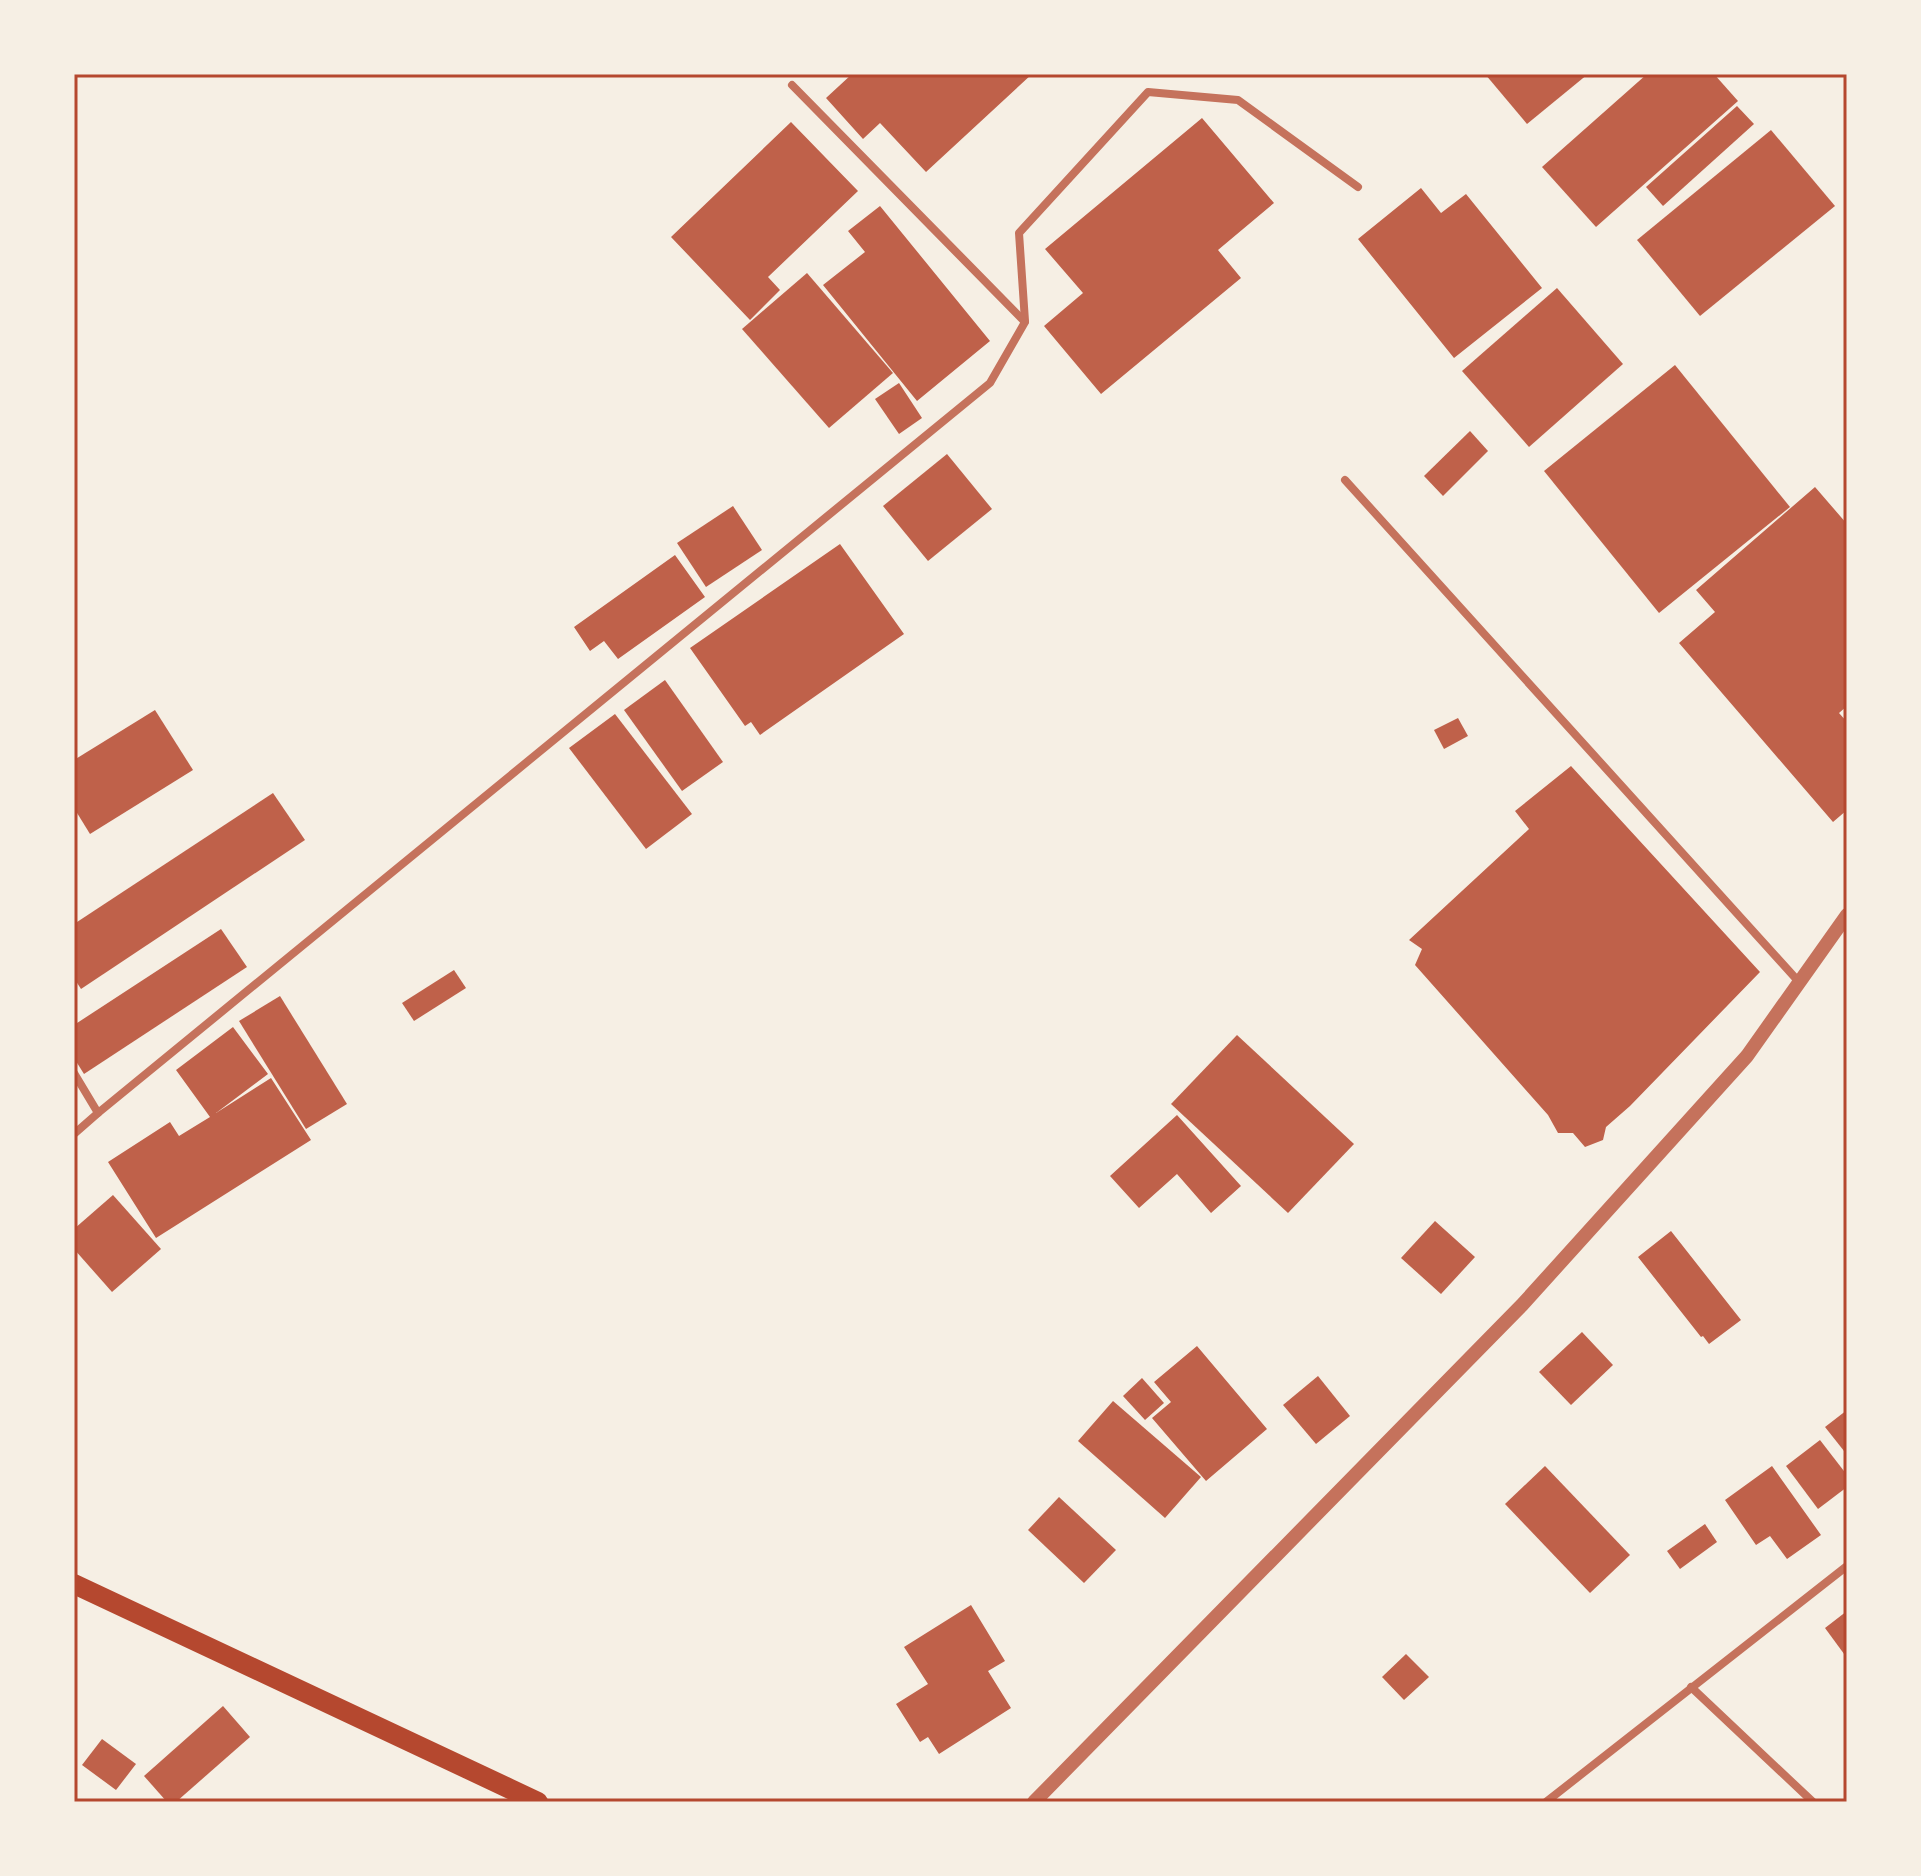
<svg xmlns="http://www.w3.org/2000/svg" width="1921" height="1876" viewBox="0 0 1921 1876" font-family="Montserrat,sans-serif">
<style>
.building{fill:#bf614a}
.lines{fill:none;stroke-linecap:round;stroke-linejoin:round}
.minor{stroke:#c5725c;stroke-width:8}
.tertiary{stroke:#c5725c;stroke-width:14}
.primary{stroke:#b5482f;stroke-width:20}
.neatline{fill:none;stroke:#b5482f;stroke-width:3}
</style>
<rect width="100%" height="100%" fill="#f6efe4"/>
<g class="building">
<polygon points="852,74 1032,74 926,172 880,123 863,139 826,98"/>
<polygon points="1485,74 1588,74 1527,124"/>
<polygon points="1647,74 1714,74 1738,101 1596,227 1542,167"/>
<polygon points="1737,106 1754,124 1663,206 1646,187"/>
<polygon points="1202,118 1274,203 1218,250 1241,278 1101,394 1044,326 1083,293 1045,249"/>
<polygon points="791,122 858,191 768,277 780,290 750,320 671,237"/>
<polygon points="1771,130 1835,206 1700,316 1637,240"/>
<polygon points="1421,188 1441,213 1466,194 1542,288 1454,358 1358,239"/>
<polygon points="880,206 990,341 917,401 823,285 865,252 848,231"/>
<polygon points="807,273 893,373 829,428 742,329"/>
<polygon points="1557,288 1623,364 1529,447 1462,371"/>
<polygon points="1675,365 1790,507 1659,613 1544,471"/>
<polygon points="899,383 922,418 899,434 875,399"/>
<polygon points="1470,431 1488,451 1443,496 1424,476"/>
<polygon points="947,454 992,509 928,561 883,506"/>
<polygon points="1815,487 1847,524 1847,706 1839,713 1847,722 1847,810 1833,822 1679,643 1715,612 1696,590"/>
<polygon points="733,506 762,550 706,587 677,543"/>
<polygon points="840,544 904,634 760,735 751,722 745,726 690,648"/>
<polygon points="675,555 705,597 618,659 604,641 590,651 574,627"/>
<polygon points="665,680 723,762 682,791 624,710"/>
<polygon points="155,710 193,770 90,834 74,808 74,760"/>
<polygon points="615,714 692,814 646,849 569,748"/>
<polygon points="1458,718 1468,736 1444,749 1434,730"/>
<polygon points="1571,766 1760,972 1630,1106 1606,1127 1603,1140 1585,1147 1573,1133 1558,1133 1548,1115 1415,965 1422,949 1409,940 1529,829 1515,811"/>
<polygon points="273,793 305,840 81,989 74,978 74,924"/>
<polygon points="221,929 247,967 84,1074 74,1058 74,1025"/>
<polygon points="454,970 466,988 414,1021 402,1003"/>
<polygon points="280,996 347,1104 306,1129 239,1021"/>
<polygon points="233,1027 268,1074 216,1113 271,1078 311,1140 156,1238 108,1162 170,1122 179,1136 210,1117 176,1070"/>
<polygon points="1237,1035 1354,1144 1288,1213 1171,1104"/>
<polygon points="1177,1115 1241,1186 1211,1213 1177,1174 1139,1208 1110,1176"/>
<polygon points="113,1195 161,1249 112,1292 74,1249 74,1229"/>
<polygon points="1435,1221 1475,1257 1441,1294 1401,1258"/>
<polygon points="1671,1231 1741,1320 1709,1344 1703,1336 1701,1337 1638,1257"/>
<polygon points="1582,1332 1613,1365 1571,1405 1539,1372"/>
<polygon points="1197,1346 1267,1429 1206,1481 1152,1418 1171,1402 1154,1382"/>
<polygon points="1318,1376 1350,1416 1316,1444 1283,1405"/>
<polygon points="1142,1378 1164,1403 1145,1420 1123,1396"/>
<polygon points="1113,1401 1201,1477 1165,1518 1078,1441"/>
<polygon points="1847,1410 1847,1448 1844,1451 1825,1427"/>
<polygon points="1820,1440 1847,1475 1847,1487 1818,1509 1786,1466"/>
<polygon points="1545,1466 1630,1555 1590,1593 1505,1504"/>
<polygon points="1772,1466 1821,1535 1787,1559 1770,1536 1756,1545 1725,1500"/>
<polygon points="1059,1497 1116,1550 1084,1583 1028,1530"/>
<polygon points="1705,1524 1717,1542 1680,1569 1667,1551"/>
<polygon points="971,1605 1005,1661 988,1671 1011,1708 939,1754 928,1737 920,1742 896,1704 928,1684 904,1647"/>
<polygon points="1847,1611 1847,1658 1825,1628"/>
<polygon points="1406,1654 1429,1677 1404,1700 1382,1677"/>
<polygon points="223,1706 250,1737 176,1802 167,1802 144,1776"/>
<polygon points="102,1739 136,1764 116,1790 82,1765"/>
</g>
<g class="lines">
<g class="minor">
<polyline points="1025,321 1019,233 1148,92 1238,100 1358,187"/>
<polyline points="1345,480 1799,982"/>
<polyline points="74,1073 98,1113 74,1134"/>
<polyline points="98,1113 990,383 1025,322 792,85"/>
<polyline points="1691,1687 1813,1802"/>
<polyline points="1546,1802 1847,1566"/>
</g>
<polyline class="tertiary" points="1034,1802 1522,1305 1747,1056 1847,915"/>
<polyline class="primary" points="74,1584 538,1802"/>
</g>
<rect width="1921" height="1876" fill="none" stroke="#f6efe4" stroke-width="152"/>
<rect x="76" y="76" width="1769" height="1724" class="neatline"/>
</svg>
